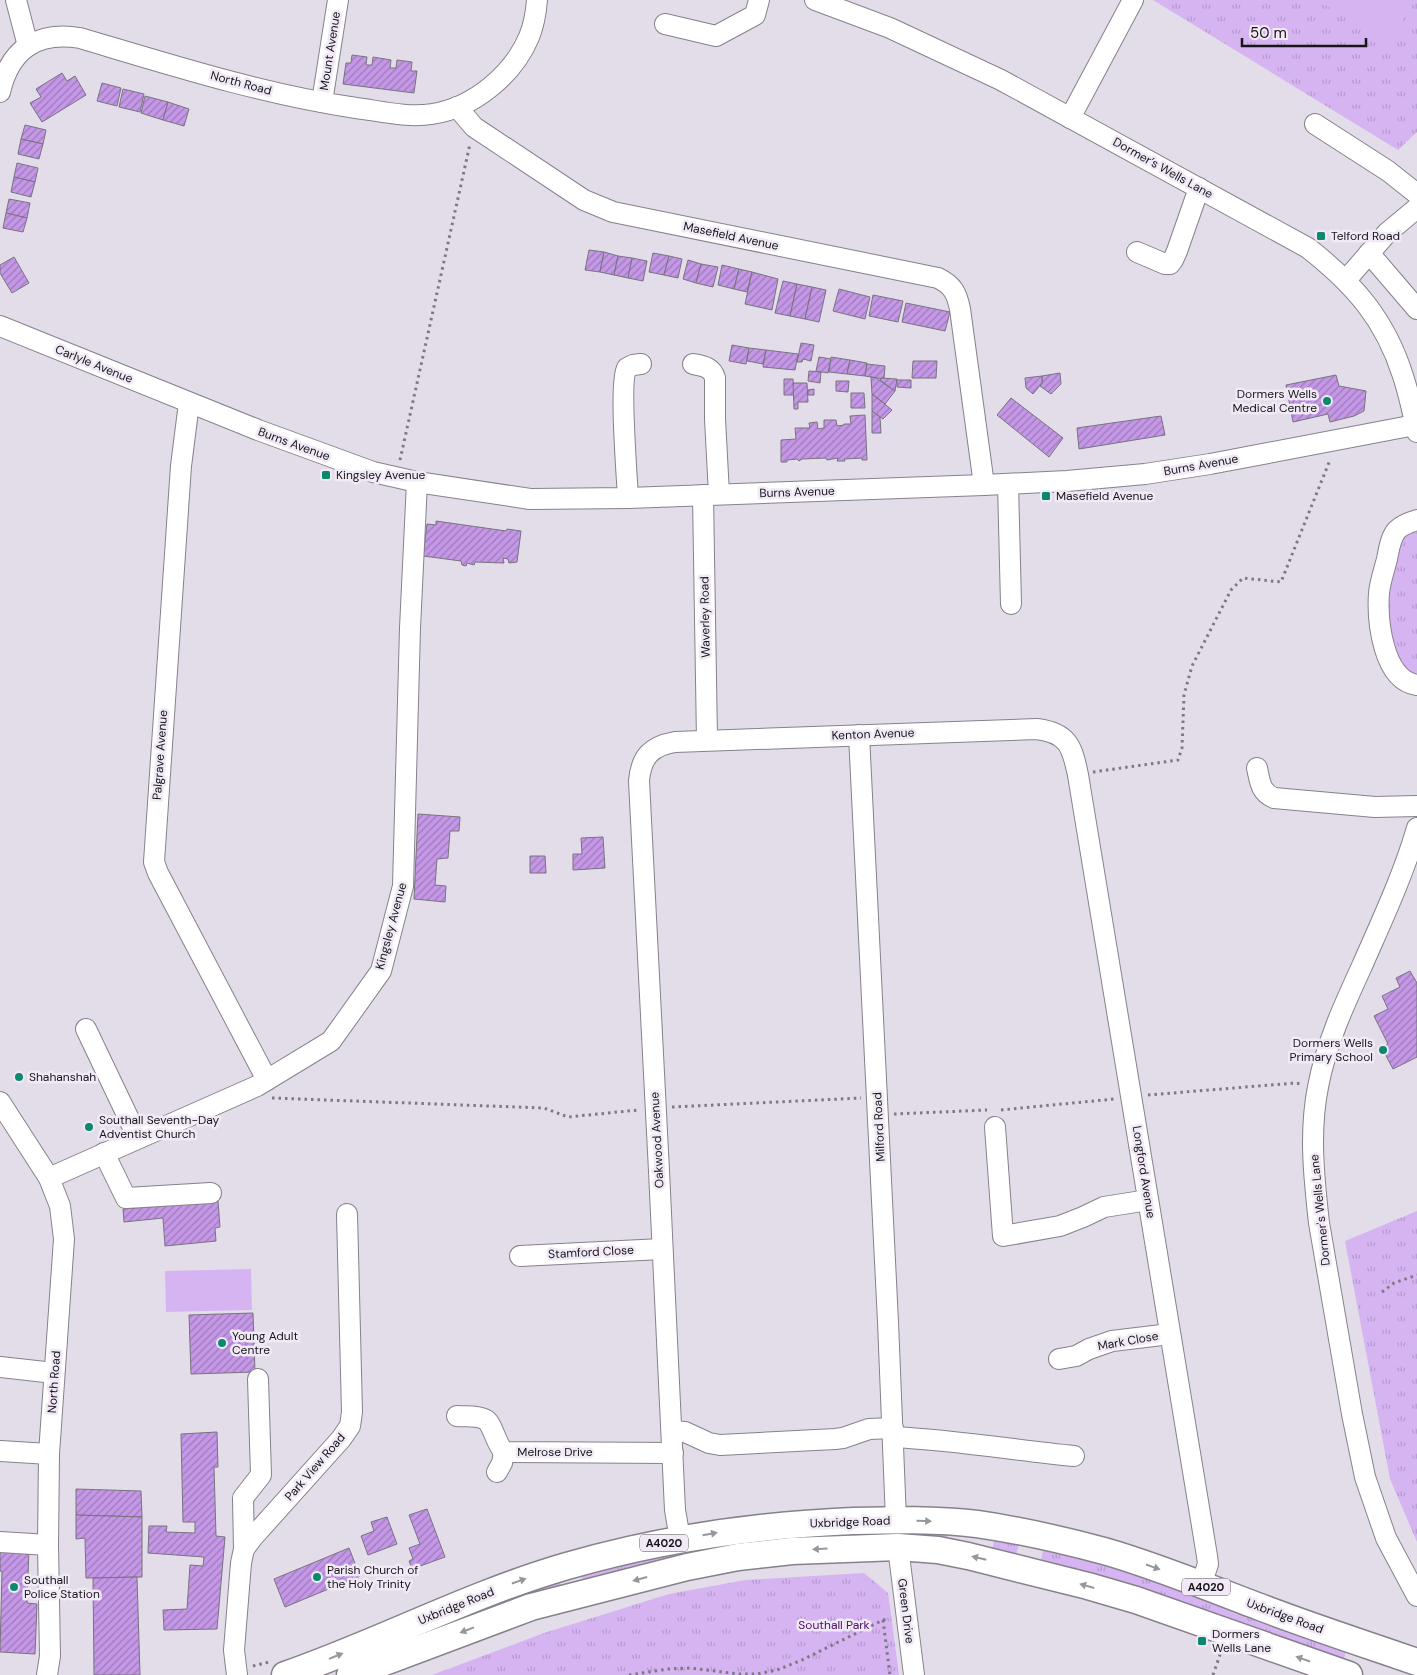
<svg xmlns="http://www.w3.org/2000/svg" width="1417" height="1675" viewBox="0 0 1417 1675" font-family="'DM Sans',sans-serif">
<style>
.grass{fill:url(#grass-tufts)}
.garden{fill:#d6b4f2}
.building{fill:url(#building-hatch);stroke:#78737d}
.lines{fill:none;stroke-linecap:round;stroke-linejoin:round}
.minor-casing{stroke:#87818c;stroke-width:22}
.major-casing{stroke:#87818c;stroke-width:29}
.path{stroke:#7d7981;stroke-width:3;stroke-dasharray:2.5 4;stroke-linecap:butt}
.minor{stroke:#fff;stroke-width:20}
.major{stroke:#fff;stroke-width:26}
.oneway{fill:#979698}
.poi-dot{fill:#0a896c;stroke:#f1eaf6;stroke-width:2}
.labels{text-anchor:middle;stroke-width:5;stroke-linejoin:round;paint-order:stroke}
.shield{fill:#f1eaf6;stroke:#58555b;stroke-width:1}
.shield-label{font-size:11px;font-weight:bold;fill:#171519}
.street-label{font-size:12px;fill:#171519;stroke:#f1eaf6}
.poi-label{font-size:12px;fill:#171519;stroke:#f1eaf6;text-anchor:start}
.park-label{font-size:12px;fill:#480769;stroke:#f1eaf6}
</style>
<defs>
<pattern id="grass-tufts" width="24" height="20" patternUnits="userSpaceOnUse" patternTransform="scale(1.25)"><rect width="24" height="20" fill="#d6b4f2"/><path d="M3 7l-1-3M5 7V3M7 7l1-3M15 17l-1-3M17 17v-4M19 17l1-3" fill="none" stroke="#b79acf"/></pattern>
<pattern id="building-hatch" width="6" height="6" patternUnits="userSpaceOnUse" patternTransform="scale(1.25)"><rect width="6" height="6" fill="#c497e7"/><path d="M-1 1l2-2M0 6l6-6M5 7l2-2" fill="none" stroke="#9e7aba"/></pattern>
</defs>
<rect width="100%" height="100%" fill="#e3dde9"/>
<g class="grass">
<polygon points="1153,0 1417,0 1417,132 1398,150"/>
<polygon points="1417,532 1417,673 1410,674 1401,667 1387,617 1386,603 1397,542 1408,534"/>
<polygon points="1417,1211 1417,1542 1390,1479 1345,1241"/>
<polygon points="891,1532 948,1534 947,1544 584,1584 581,1574 682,1552 759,1539"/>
<polygon points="995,1538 1019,1544 1015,1559 991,1553"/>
<polygon points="1050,1549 1142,1575 1236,1614 1346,1652 1342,1665 1046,1566 1041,1560 1043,1551"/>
<polygon points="864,1573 888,1593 899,1675 432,1675 544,1633 669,1594 745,1580"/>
<polygon points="559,1580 562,1591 386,1650 459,1616"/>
</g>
<g class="garden">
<polygon points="1315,0 1413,0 1393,39"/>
<polygon points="251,1269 252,1310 166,1312 165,1271"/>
</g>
<g class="building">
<polygon points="352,55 367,57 366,65 372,65 373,57 391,60 390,68 396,68 397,60 412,62 411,71 417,71 414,93 343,84 346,63 351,63"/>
<polygon points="62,73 67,81 75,76 86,95 42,122 30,103 41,97 36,89"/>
<polygon points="102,83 121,88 117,106 97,101"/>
<polygon points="123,89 144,94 140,112 119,107"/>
<polygon points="145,96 168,102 163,120 141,113"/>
<polygon points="168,102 189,109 184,126 163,120"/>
<polygon points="25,125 46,130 43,144 21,139"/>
<polygon points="21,139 43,144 39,159 18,154"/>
<polygon points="17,163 38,168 35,182 14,177"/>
<polygon points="14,177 35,182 31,197 11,192"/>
<polygon points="9,199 30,203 27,218 6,213"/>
<polygon points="6,213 27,218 23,232 3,228"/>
<polygon points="589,250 604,252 600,272 585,270"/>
<polygon points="604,252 618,256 614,275 600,272"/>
<polygon points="653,253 669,256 664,275 649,272"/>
<polygon points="618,256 632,258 628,278 614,275"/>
<polygon points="669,256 682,259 678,278 664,275"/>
<polygon points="14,257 29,283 12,293 0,273 0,265"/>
<polygon points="632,258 647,261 643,281 628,278"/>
<polygon points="688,260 701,264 696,283 683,279"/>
<polygon points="701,264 718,267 713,287 696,283"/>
<polygon points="722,265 739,269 734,289 718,285"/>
<polygon points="739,269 752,272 747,292 734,289"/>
<polygon points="752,272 778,279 772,310 745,304"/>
<polygon points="783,281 797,284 790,316 775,313"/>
<polygon points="797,284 812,287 805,319 790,316"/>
<polygon points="812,287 826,290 819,322 805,319"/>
<polygon points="839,289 870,297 865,319 833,311"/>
<polygon points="873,295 903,301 898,322 869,316"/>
<polygon points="906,303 950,312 945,331 902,322"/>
<polygon points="801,343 814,345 811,361 803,359 802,362 797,362"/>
<polygon points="732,345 749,348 746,364 729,361"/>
<polygon points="749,348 766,350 763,364 747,361"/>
<polygon points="766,350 798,354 795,370 763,367"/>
<polygon points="819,357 831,359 828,373 816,371"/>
<polygon points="831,357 850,360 847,374 829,372"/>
<polygon points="850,360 867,363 865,376 847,374"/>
<polygon points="913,361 937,361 936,378 912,378"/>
<polygon points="867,364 885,366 884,379 865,376"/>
<polygon points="809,371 821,372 820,383 808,381"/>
<polygon points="1060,373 1061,384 1051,394 1040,386 1042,383 1042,376"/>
<polygon points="1336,375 1339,386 1366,391 1364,411 1354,416 1330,422 1328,414 1293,422 1286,385"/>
<polygon points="1042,376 1042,383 1033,394 1026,388 1025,378"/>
<polygon points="871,377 876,378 895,391 885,404 872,394"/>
<polygon points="881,378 897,379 895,391 880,380"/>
<polygon points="784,379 793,379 794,395 784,395"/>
<polygon points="897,380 911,380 911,388 897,387"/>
<polygon points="836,381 849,381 848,392 836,391"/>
<polygon points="793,383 807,383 808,402 798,402 798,409 794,409"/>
<polygon points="814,389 814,395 808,395 808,390"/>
<polygon points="851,393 864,393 865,408 851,408"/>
<polygon points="872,394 892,410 883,419 872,411"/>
<polygon points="1011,398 1063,438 1049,457 997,415"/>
<polygon points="872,411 880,417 881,433 872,433"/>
<polygon points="865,415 867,460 862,460 862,458 844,459 845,461 837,461 838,458 827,460 826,458 802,459 799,461 797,459 787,460 787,462 781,462 781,440 796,439 795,428 810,428 809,423 817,422 818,429 824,428 824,420 836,420 837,426 844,425 844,424 851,424 850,416"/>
<polygon points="1161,416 1165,435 1079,449 1077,428"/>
<polygon points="436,521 506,531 507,529 521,531 517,562 509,563 508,559 503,558 504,563 475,562 474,565 467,563 466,566 462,565 461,561 423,556 427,524 436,525"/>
<polygon points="418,814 460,817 459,831 450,831 448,858 437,859 435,885 446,886 445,902 414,899"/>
<polygon points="603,837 605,868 573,870 573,854 582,854 581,838"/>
<polygon points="530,856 545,856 546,873 530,873"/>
<polygon points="1410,971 1417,983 1417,1057 1393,1069 1382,1048 1388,1044 1374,1016 1388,1009 1382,996 1400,987 1396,978"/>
<polygon points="218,1201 220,1227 215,1228 216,1241 165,1246 163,1218 124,1222 123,1209"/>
<polygon points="253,1313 255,1372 191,1374 189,1315"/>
<polygon points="217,1432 218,1467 214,1467 216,1536 225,1537 217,1629 164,1630 163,1610 187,1609 190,1565 203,1566 204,1557 148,1553 149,1526 167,1526 166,1532 195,1533 195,1522 183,1522 181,1434"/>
<polygon points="76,1489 141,1491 142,1517 76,1515"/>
<polygon points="427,1509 445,1557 412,1569 409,1561 413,1559 409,1548 420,1544 409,1515"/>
<polygon points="76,1515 142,1517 142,1577 86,1578 85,1538 76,1539"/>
<polygon points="387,1517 397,1544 368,1555 361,1536 374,1531 371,1522"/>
<polygon points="0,1548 29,1549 27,1603 37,1604 35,1654 0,1652 2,1571 0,1571"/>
<polygon points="349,1548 360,1576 285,1607 274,1579"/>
<polygon points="137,1577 140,1675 94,1675 93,1578"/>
</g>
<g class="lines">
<defs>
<g id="minor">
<polyline points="16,0 28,46"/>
<path d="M 815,0 L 890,28 L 1001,80 L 1308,248 C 1354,284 1385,319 1403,376 C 1409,394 1413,413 1417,432"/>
<polyline points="665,24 716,36 755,15 759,0"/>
<path d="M 0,92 C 10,49 37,31 80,38 C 171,65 262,94 356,108 C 380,111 407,118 432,114 C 473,108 513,75 529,37 C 534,25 536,13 537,0"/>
<polyline points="322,102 338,0"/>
<path d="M 457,107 L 474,127 L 584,200 L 613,212 L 938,278 C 953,285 957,294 960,309 L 984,485"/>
<polyline points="1070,118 1133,0"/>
<polyline points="1315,124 1388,171 1417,194"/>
<polyline points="1137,252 1165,264 1170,264 1173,260 1177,251 1199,188"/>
<polyline points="1369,253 1417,309"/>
<polyline points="1346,280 1387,233 1417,208"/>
<polyline points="0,326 258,430 373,472 417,482 530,499 628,498 984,485 1067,481 1145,474 1210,464 1415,425"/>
<path d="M 693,364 C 703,366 712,367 715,378 L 715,419 L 719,494"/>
<polyline points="189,403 181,466 154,862 158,873 267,1080"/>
<polyline points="1008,484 1011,604"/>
<polyline points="703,495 707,740"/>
<path d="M 628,498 C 627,477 619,380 627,368 L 633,365 L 641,364"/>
<path d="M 1417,520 C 1410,522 1402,525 1397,530 C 1390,538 1389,550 1387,559 C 1384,571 1380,582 1379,593 C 1377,621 1383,680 1417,685"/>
<polyline points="859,735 888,1322 896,1520"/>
<path d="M 1257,768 C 1260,781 1260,792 1274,798 L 1375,807 L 1417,806"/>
<path d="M 1417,828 C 1403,876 1382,920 1362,966 C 1344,1005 1326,1044 1318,1087 C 1309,1132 1314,1178 1319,1223 L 1352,1414 L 1365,1477 L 1386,1538 L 1417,1596"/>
<polyline points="86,1029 138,1138"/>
<polyline points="0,1102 49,1178 60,1206 64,1239 49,1454 48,1545 50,1656 47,1675"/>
<polyline points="995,1127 1003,1236 1060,1226 1083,1217 1104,1207 1148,1200"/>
<polyline points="104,1153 126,1198 211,1193"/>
<polyline points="49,1178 257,1086 331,1041 381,971 403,886 410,628 417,482"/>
<polyline points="520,1256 662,1249"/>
<polyline points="1059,1359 1076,1356 1089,1349 1112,1341 1170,1334"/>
<polyline points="0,1367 54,1373"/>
<path d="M 457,1416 C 465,1417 478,1415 486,1420 C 493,1425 496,1444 504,1452 L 673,1453"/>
<polyline points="672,1431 685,1432 709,1443 720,1445 835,1439 843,1438 869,1429 893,1428"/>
<path d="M 893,1437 C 954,1440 1014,1450 1074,1456"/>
<polyline points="0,1451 49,1454"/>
<polyline points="497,1472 502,1463 504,1452"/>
<path d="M 680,1539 L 675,1510 L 659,1171 L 639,781 C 641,757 651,746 675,742 L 1037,729 C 1068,733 1072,746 1078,775 L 1207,1556 L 1208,1564 L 1201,1585"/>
<polyline points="0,1542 48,1545"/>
<polyline points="898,1547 914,1675"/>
<polyline points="244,1549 243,1498 261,1475 258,1379"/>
<polyline points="237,1675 234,1650 241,1563 244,1549 253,1537 341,1439 350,1426 352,1412 347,1214"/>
</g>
<g id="major">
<path d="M 285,1675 C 380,1642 470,1594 567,1566 C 660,1539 756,1525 853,1521 C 894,1520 936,1519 977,1524 C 1019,1530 1063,1540 1104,1551 C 1157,1566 1209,1588 1260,1607 C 1312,1627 1365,1644 1417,1662"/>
<polyline points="350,1675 531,1607 687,1567 738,1557 792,1551 898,1547 938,1550 968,1556 1088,1586 1136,1600 1349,1675"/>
</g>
</defs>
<use href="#minor" class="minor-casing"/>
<use href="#major" class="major-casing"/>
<g class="path">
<polyline points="400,460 470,144"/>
<polyline points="1093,772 1178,760 1182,748 1184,695 1192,666 1231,590 1243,578 1281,582 1330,460"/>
<polyline points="1148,1095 1295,1083 1301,1084"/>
<polyline points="272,1098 544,1108 568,1117 638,1110"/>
<polyline points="672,1107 861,1098"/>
<polyline points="1001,1110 1114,1099"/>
<polyline points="894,1114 987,1110"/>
<polyline points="1382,1292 1394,1283 1417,1275"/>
<polyline points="883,1620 890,1675"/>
<polyline points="253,1666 269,1662"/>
<polyline points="629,1675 668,1669 690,1668 739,1674 757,1674 777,1670 802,1660 883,1620 889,1619"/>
<polyline points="1213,1675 1221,1652"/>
</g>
<use href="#minor" class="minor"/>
<use href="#major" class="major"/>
</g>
<defs><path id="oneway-solid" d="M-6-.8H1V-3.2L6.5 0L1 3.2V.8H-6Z" transform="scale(1.25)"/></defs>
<g class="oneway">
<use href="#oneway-solid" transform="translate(924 1521) rotate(2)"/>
<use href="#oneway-solid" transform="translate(710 1534) rotate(-10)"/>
<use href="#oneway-solid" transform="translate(820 1549) rotate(176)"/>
<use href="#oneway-solid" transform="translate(979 1558) rotate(-167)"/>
<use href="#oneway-solid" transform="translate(1153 1567) rotate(19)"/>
<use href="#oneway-solid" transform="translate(640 1579) rotate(165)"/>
<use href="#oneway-solid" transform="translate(519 1581) rotate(-19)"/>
<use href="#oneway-solid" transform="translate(1087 1586) rotate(-164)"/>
<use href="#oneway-solid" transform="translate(467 1630) rotate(159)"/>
<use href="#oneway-solid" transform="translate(336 1656) rotate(-22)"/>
<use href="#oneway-solid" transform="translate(1303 1659) rotate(-161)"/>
</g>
<g class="poi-dot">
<rect x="1316" y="231" width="10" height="10" rx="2.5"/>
<circle cx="1327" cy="401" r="5"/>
<rect x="321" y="470" width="10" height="10" rx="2.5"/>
<rect x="1041" y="491" width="10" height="10" rx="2.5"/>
<circle cx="1383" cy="1050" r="5"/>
<circle cx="19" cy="1077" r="5"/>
<circle cx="89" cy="1127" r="5"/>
<circle cx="222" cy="1343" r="5"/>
<circle cx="317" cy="1577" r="5"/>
<circle cx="14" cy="1587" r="5"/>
<rect x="1197" y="1636" width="10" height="10" rx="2.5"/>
</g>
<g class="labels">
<g class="shield">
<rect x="640" y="1534.5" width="48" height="17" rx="4"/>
<rect x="1182" y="1578.5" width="48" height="17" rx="4"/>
</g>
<g class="shield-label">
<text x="664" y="1547">A4020</text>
<text x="1206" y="1591">A4020</text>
</g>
<g class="street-label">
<text transform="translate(330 51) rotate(-81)" y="4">Mount Avenue</text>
<text transform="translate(241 83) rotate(15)" y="4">North Road</text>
<text transform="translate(1163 168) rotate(29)" y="4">Dormer’s Wells Lane</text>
<text transform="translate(731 236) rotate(12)" y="4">Masefield Avenue</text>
<text transform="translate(94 364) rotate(22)" y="4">Carlyle Avenue</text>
<text transform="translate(294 444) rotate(20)" y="4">Burns Avenue</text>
<text transform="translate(1201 465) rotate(-10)" y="4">Burns Avenue</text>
<text transform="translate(797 492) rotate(-2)" y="4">Burns Avenue</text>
<text transform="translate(705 617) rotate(-91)" y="4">Waverley Road</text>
<text transform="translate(873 734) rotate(-2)" y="4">Kenton Avenue</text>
<text transform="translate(160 755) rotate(-86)" y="4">Palgrave Avenue</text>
<text transform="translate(391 926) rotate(-75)" y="4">Kingsley Avenue</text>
<text transform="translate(879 1127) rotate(-93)" y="4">Milford Road</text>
<text transform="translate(657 1140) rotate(-93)" y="4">Oakwood Avenue</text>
<text transform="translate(1144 1172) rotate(81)" y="4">Longford Avenue</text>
<text transform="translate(1320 1210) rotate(-96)" y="4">Dormer's Wells Lane</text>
<text transform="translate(591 1252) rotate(-3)" y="4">Stamford Close</text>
<text transform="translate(1128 1341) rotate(-10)" y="4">Mark Close</text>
<text transform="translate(54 1382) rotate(-86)" y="4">North Road</text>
<text x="555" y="1456">Melrose Drive</text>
<text transform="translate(315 1467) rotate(-49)" y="4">Park View Road</text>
<text transform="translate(850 1522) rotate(-2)" y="4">Uxbridge Road</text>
<text transform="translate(456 1606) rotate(-22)" y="4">Uxbridge Road</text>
<text transform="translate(906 1611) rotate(83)" y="4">Green Drive</text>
<text transform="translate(1285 1616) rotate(20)" y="4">Uxbridge Road</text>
</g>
<g class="poi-label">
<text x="1331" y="240">Telford Road</text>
<text x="1317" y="398" text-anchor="end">Dormers Wells<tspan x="1317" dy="14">Medical Centre</tspan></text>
<text x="336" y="479">Kingsley Avenue</text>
<text x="1056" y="500">Masefield Avenue</text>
<text x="1373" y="1047" text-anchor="end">Dormers Wells<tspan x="1373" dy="14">Primary School</tspan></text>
<text x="29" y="1081">Shahanshah</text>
<text x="99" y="1124">Southall Seventh-Day<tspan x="99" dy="14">Adventist Church</tspan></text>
<text x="232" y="1340">Young Adult<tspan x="232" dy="14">Centre</tspan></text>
<text x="327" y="1574">Parish Church of<tspan x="327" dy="14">the Holy Trinity</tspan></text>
<text x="24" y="1584">Southall<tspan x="24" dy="14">Police Station</tspan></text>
<text x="1212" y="1638">Dormers<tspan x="1212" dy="14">Wells Lane</tspan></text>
</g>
<g class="park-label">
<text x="834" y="1629">Southall Park</text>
</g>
</g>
<path d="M1242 38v8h124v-8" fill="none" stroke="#171519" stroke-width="2.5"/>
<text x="1250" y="38" font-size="15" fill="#171519" stroke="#f1eaf6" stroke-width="4" paint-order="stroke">50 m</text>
</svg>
